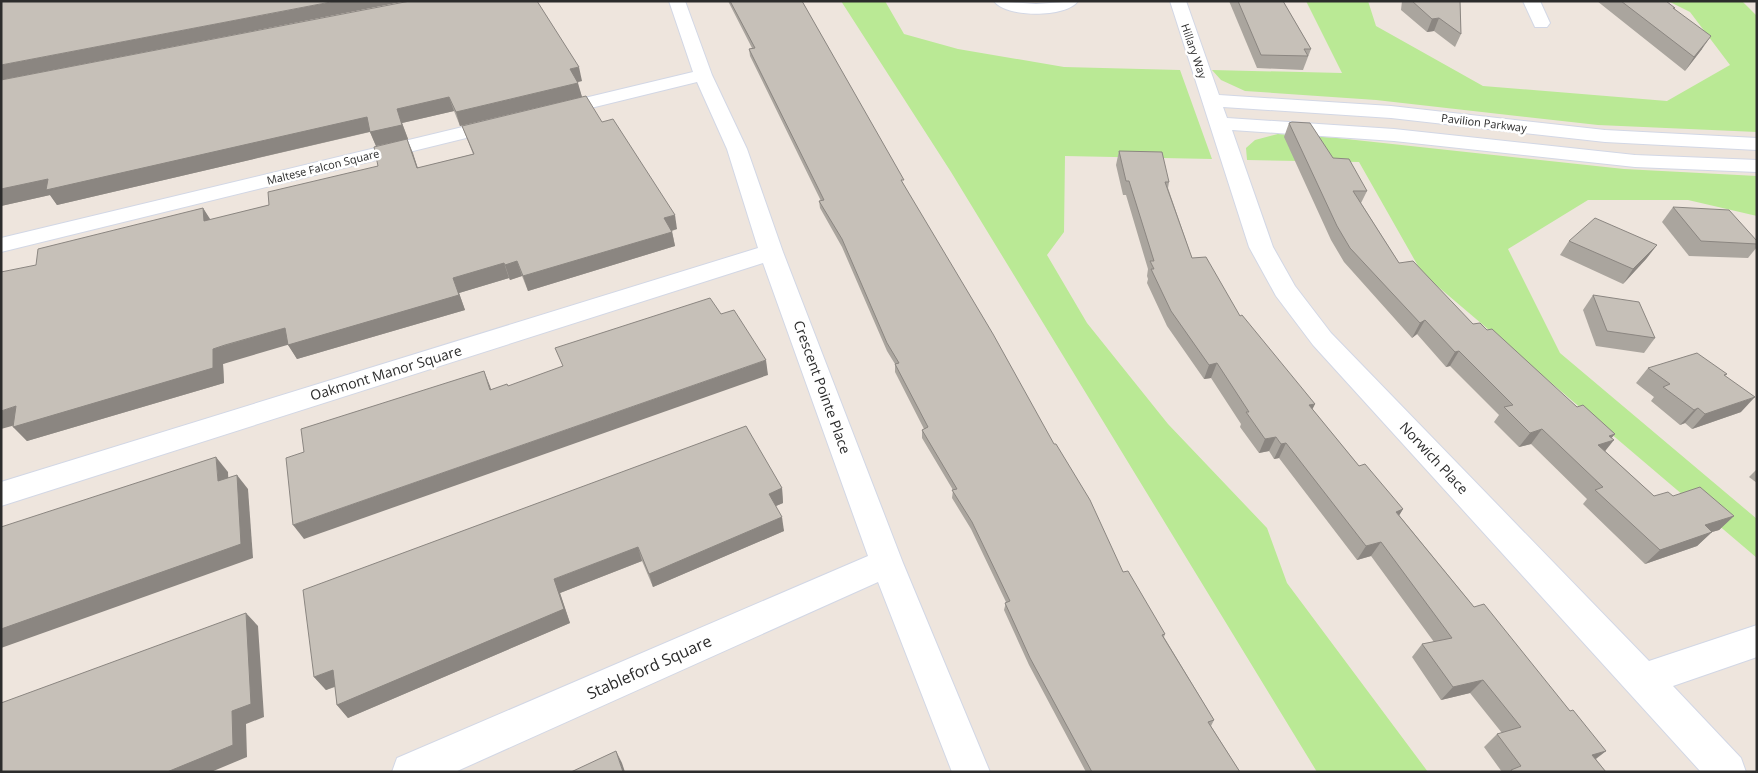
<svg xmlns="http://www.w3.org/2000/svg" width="1758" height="773" viewBox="0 0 1758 773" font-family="'Open Sans',sans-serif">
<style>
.green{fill:#bae995}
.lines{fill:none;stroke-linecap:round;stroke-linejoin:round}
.minor-casing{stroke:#d2d7e5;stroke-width:2}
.minor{fill:#fff;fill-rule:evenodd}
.wall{fill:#aaa59e}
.shaded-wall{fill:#8b8681}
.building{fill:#c6c0b8;stroke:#8b8681}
.labels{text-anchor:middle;stroke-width:5;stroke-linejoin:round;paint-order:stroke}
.far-street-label{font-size:11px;fill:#2c2c2c;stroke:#fff}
.street-label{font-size:14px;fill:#2c2c2c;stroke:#fff}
.near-street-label{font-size:16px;fill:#2c2c2c;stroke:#fff}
</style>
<rect width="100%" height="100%" fill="#eee5dd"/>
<g class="green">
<polygon points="841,1 885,1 904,34 958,49 1064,67 1180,70 1212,159 1065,156 1064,232 1047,255 1087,323 1168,424 1267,528 1287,583 1428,772 1317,772 951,172"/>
<polygon points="1306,1 1368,1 1376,26 1483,86 1667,101 1730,65 1690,12 1668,1 1742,1 1757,16 1757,132 1598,125 1376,100 1245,91 1221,80 1212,70 1342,73"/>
<polygon points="1278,134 1337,138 1624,169 1757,176 1757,216 1688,200 1588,200 1508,249 1560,353 1757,519 1757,558 1422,273 1359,162 1247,160 1246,148 1255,140"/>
</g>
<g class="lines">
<defs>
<g id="minor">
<polygon points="669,1 685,1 712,75 747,149 783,252 903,563 990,772 952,772 878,582 455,772 392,772 397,758 868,556 763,263 1,506 1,482 758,248 727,149 697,82 554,117 547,115 544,111 547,107 693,72"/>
<path d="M 994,1 L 1036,4 L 1078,1 C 1067,18 1005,18 994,1 Z"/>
<polygon points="1170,1 1186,1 1219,95 1391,106 1605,130 1757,138 1757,150 1605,142 1391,118 1223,107 1227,118 1394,129 1635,155 1757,160 1757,172 1635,167 1394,141 1232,130 1273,247 1295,286 1331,333 1649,661 1757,625 1757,657 1673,686 1741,758 1746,772 1701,772 1313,345 1276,296 1249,247"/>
<polygon points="1523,1 1540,1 1550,23 1547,27 1535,27"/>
<polygon points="500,118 507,120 510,124 507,128 1,252 1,238"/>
</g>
</defs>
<use href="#minor" class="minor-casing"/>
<use href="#minor" class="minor"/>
</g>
<g class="wall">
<polygon points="728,1 802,1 904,185 1123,572 1165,634 1164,637 1214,720 1211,726 1240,772 1086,772 1029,665 1004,610 1006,602 971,529 952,498 953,490 922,438 922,430 924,429 895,372 895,364 887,351 842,247 820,208 819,201 821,201 750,56 749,49 752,48"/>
<polygon points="1229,1 1283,1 1311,49 1303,70 1257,68"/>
<polygon points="1402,1 1460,1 1461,34 1455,47 1434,31 1427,32 1401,10"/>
<polygon points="1597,1 1666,1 1675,8 1675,9 1702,49 1685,71"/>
<polygon points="1,80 582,81 577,82 582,97 460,126 454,111 402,123 408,139 376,146 370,132 57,205 50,195 1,206"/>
<polygon points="602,122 677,229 672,231 675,246 528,291 522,276 510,280 509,278 459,293 465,310 297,359 288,344 235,359 223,364 224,383 27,441 13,426 36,265 203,208 210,220 269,205 378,166 407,139 418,168 473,154 462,126"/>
<polygon points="1289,123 1333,158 1367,191 1361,203 1399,263 1473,324 1487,330 1577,407 1615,434 1611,438 1605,451 1654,496 1673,496 1734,516 1719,530 1712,532 1697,546 1645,564 1583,504 1587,499 1531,444 1519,447 1494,422 1499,415 1450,366 1446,367 1417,334 1412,338 1344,262 1331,240 1284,137"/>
<polygon points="1119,151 1169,182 1168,188 1192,258 1240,316 1315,404 1312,409 1359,466 1403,509 1399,515 1474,607 1570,711 1606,751 1596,759 1606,772 1502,772 1484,747 1497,734 1502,733 1470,693 1441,700 1412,657 1422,644 1434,642 1371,556 1357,560 1279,458 1274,459 1269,451 1259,453 1240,427 1241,424 1211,378 1204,379 1167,326 1147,283 1148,279 1147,276 1148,269 1126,195 1123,195 1116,165"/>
<polygon points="1673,207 1757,241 1757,247 1748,258 1689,256 1662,222"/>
<polygon points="1569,241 1657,245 1646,259 1623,284 1560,255"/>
<polygon points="1593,295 1655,338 1644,353 1596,346 1583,310"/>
<polygon points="1648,368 1727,374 1725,376 1741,412 1692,429 1685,423 1680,425 1651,401 1654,397 1636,383"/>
<polygon points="1757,469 1757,483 1749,477"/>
<polygon points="782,488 783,503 776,506 784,531 653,587 642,561 560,593 570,623 348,718 337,705 335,687 326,690 314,677"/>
</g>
<g class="shaded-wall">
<polygon points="336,1 407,1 1,80 1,65"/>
<polygon points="1439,18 1434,31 1427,32 1432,19"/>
<polygon points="1711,36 1702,49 1685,71 1694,57"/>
<polygon points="579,67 582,81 573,83 570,69"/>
<polygon points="578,83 582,97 460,126 456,112"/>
<polygon points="449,97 454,111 402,123 408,139 376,146 370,132 397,109"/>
<polygon points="367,117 373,131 57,205 50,195 1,206 1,189 48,179"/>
<polygon points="407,139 413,153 422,182 417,168"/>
<polygon points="203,208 212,222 204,221"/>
<polygon points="675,215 677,229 666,232 664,218"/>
<polygon points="672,232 675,246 528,291 523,276"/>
<polygon points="1657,245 1646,259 1623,284 1633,269"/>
<polygon points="517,261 522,276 510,280 505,265"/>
<polygon points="504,263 509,278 459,293 465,310 297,359 288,345 453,278"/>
<polygon points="1425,320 1417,334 1412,338 1420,323"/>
<polygon points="285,328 294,343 223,364 224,383 27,441 13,427 213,349"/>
<polygon points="1459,351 1450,366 1446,367 1455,352"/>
<polygon points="766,360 768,375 304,539 293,525"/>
<polygon points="1217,363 1211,378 1204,379 1209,365"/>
<polygon points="484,371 490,386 496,404 490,390"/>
<polygon points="1755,397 1741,412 1692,429 1705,414"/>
<polygon points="1315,404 1308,418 1309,405"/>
<polygon points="16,406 30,421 1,429 1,411"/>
<polygon points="1698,408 1685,423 1680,425 1694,410"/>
<polygon points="1542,429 1531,444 1519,447 1530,433"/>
<polygon points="1615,434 1608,442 1614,440 1602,455 1598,445 1609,436"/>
<polygon points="1276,437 1269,451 1259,453 1265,439"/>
<polygon points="1286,443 1279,458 1274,459 1281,444"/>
<polygon points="216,457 228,472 229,495 218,481"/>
<polygon points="237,475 248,489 253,558 1,648 1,629"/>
<polygon points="782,488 783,503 771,508 769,494"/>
<polygon points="1403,509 1394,524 1396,512"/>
<polygon points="1734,516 1719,530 1712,532 1697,546 1645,564 1660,550 1705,525"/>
<polygon points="782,517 784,531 653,587 649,574"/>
<polygon points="1381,542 1371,556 1357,560 1366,546"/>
<polygon points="638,547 642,561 560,593 570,623 348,718 337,705 554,579"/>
<polygon points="246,613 258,626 264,717 246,724 247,757 211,772 167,772 232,711"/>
<polygon points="333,670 344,683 326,690 314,677"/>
<polygon points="1483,680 1470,693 1441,700 1453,687"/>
<polygon points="616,751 622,763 625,772 623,772"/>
<polygon points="1606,751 1590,763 1592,755"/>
</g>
<g class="building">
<polygon points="1,1 336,1 1,65"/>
<polygon points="410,1 537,1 579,67 570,69 578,83 456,112 449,97 397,109 402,125 370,132 367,117 46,190 48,179 1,189 1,80"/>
<polygon points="730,1 802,1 904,180 901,180 993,334 1054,444 1056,444 1090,500 1123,572 1128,571 1165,634 1162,635 1214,720 1208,722 1240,772 1092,772 1030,658 1005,603 1010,601 972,522 952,490 957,489 922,430 928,427 895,364 899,363 887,343 842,239 819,201 824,200 749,49 755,48"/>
<polygon points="1238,1 1283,1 1311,49 1304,49 1308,56 1261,55"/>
<polygon points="1412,1 1460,1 1461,34 1439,18 1432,19"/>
<polygon points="1621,1 1666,1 1675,8 1673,8 1711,36 1694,57"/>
<polygon points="586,96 602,122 613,119 675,215 664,218 672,232 523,276 517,261 505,265 504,263 453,278 459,295 288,345 285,328 225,345 213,349 213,368 13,427 16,406 1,411 1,272 36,265 38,249 203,208 204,221 269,205 268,192 378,166 374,147 407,139 417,168 474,154 462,126"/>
<polygon points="1292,122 1310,123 1333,158 1349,159 1367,191 1353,191 1399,263 1413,261 1473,324 1480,323 1487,330 1492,329 1577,407 1583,405 1615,434 1609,436 1614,440 1598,445 1654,496 1668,492 1673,496 1700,487 1734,516 1705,525 1712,532 1660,550 1595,490 1603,487 1542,429 1530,433 1504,407 1513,405 1459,351 1455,352 1425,320 1420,323 1350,248 1337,226 1289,123"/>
<polygon points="1119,151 1162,152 1169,182 1165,182 1192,258 1206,257 1240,316 1242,315 1315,404 1309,405 1359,466 1365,464 1403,509 1396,512 1474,607 1484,604 1570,711 1573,710 1606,751 1592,755 1606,772 1512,772 1511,770 1521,766 1497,734 1521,727 1483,680 1453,687 1422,644 1452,638 1381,542 1366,546 1286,443 1281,444 1276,437 1265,439 1246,412 1249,412 1217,363 1209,365 1171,311 1151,269 1154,269 1150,261 1154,261 1129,181 1126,181"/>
<polygon points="1673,207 1729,210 1757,241 1757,244 1701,241"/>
<polygon points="1595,218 1657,245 1633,269 1569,241"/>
<polygon points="1593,295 1639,302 1655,338 1607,331"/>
<polygon points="710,298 721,314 734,310 766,360 293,525 286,458 304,452 301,429 484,371 490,390 507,384 508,386 563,366 555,348"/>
<polygon points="1697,353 1727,374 1724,375 1755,397 1705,414 1698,408 1694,410 1663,387 1670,384 1648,368"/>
<polygon points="746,426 782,488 769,494 782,517 649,574 638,547 554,579 564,609 337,705 333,670 314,677 303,590"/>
<polygon points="216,457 218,481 237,475 241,544 1,629 1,527"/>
<polygon points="246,613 251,704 232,711 233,745 167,772 1,772 1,703"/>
<polygon points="616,751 623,772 571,772"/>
</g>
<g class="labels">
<g class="far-street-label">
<text transform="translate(1194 51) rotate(71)" y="4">Hillary Way</text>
<text transform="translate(1484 123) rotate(7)" y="4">Pavilion Parkway</text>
<text transform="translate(323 167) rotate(-14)" y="4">Maltese Falcon Square</text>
</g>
<g class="street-label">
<text transform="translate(386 373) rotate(-17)" y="5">Oakmont Manor Square</text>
<text transform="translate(822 387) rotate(70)" y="5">Crescent Pointe Place</text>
<text transform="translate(1434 458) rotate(47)" y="5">Norwich Place</text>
</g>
<g class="near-street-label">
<text transform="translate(649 667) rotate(-24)" y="6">Stableford Square</text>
</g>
</g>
<rect width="1758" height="773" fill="none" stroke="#2c2c2c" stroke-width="5"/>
</svg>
